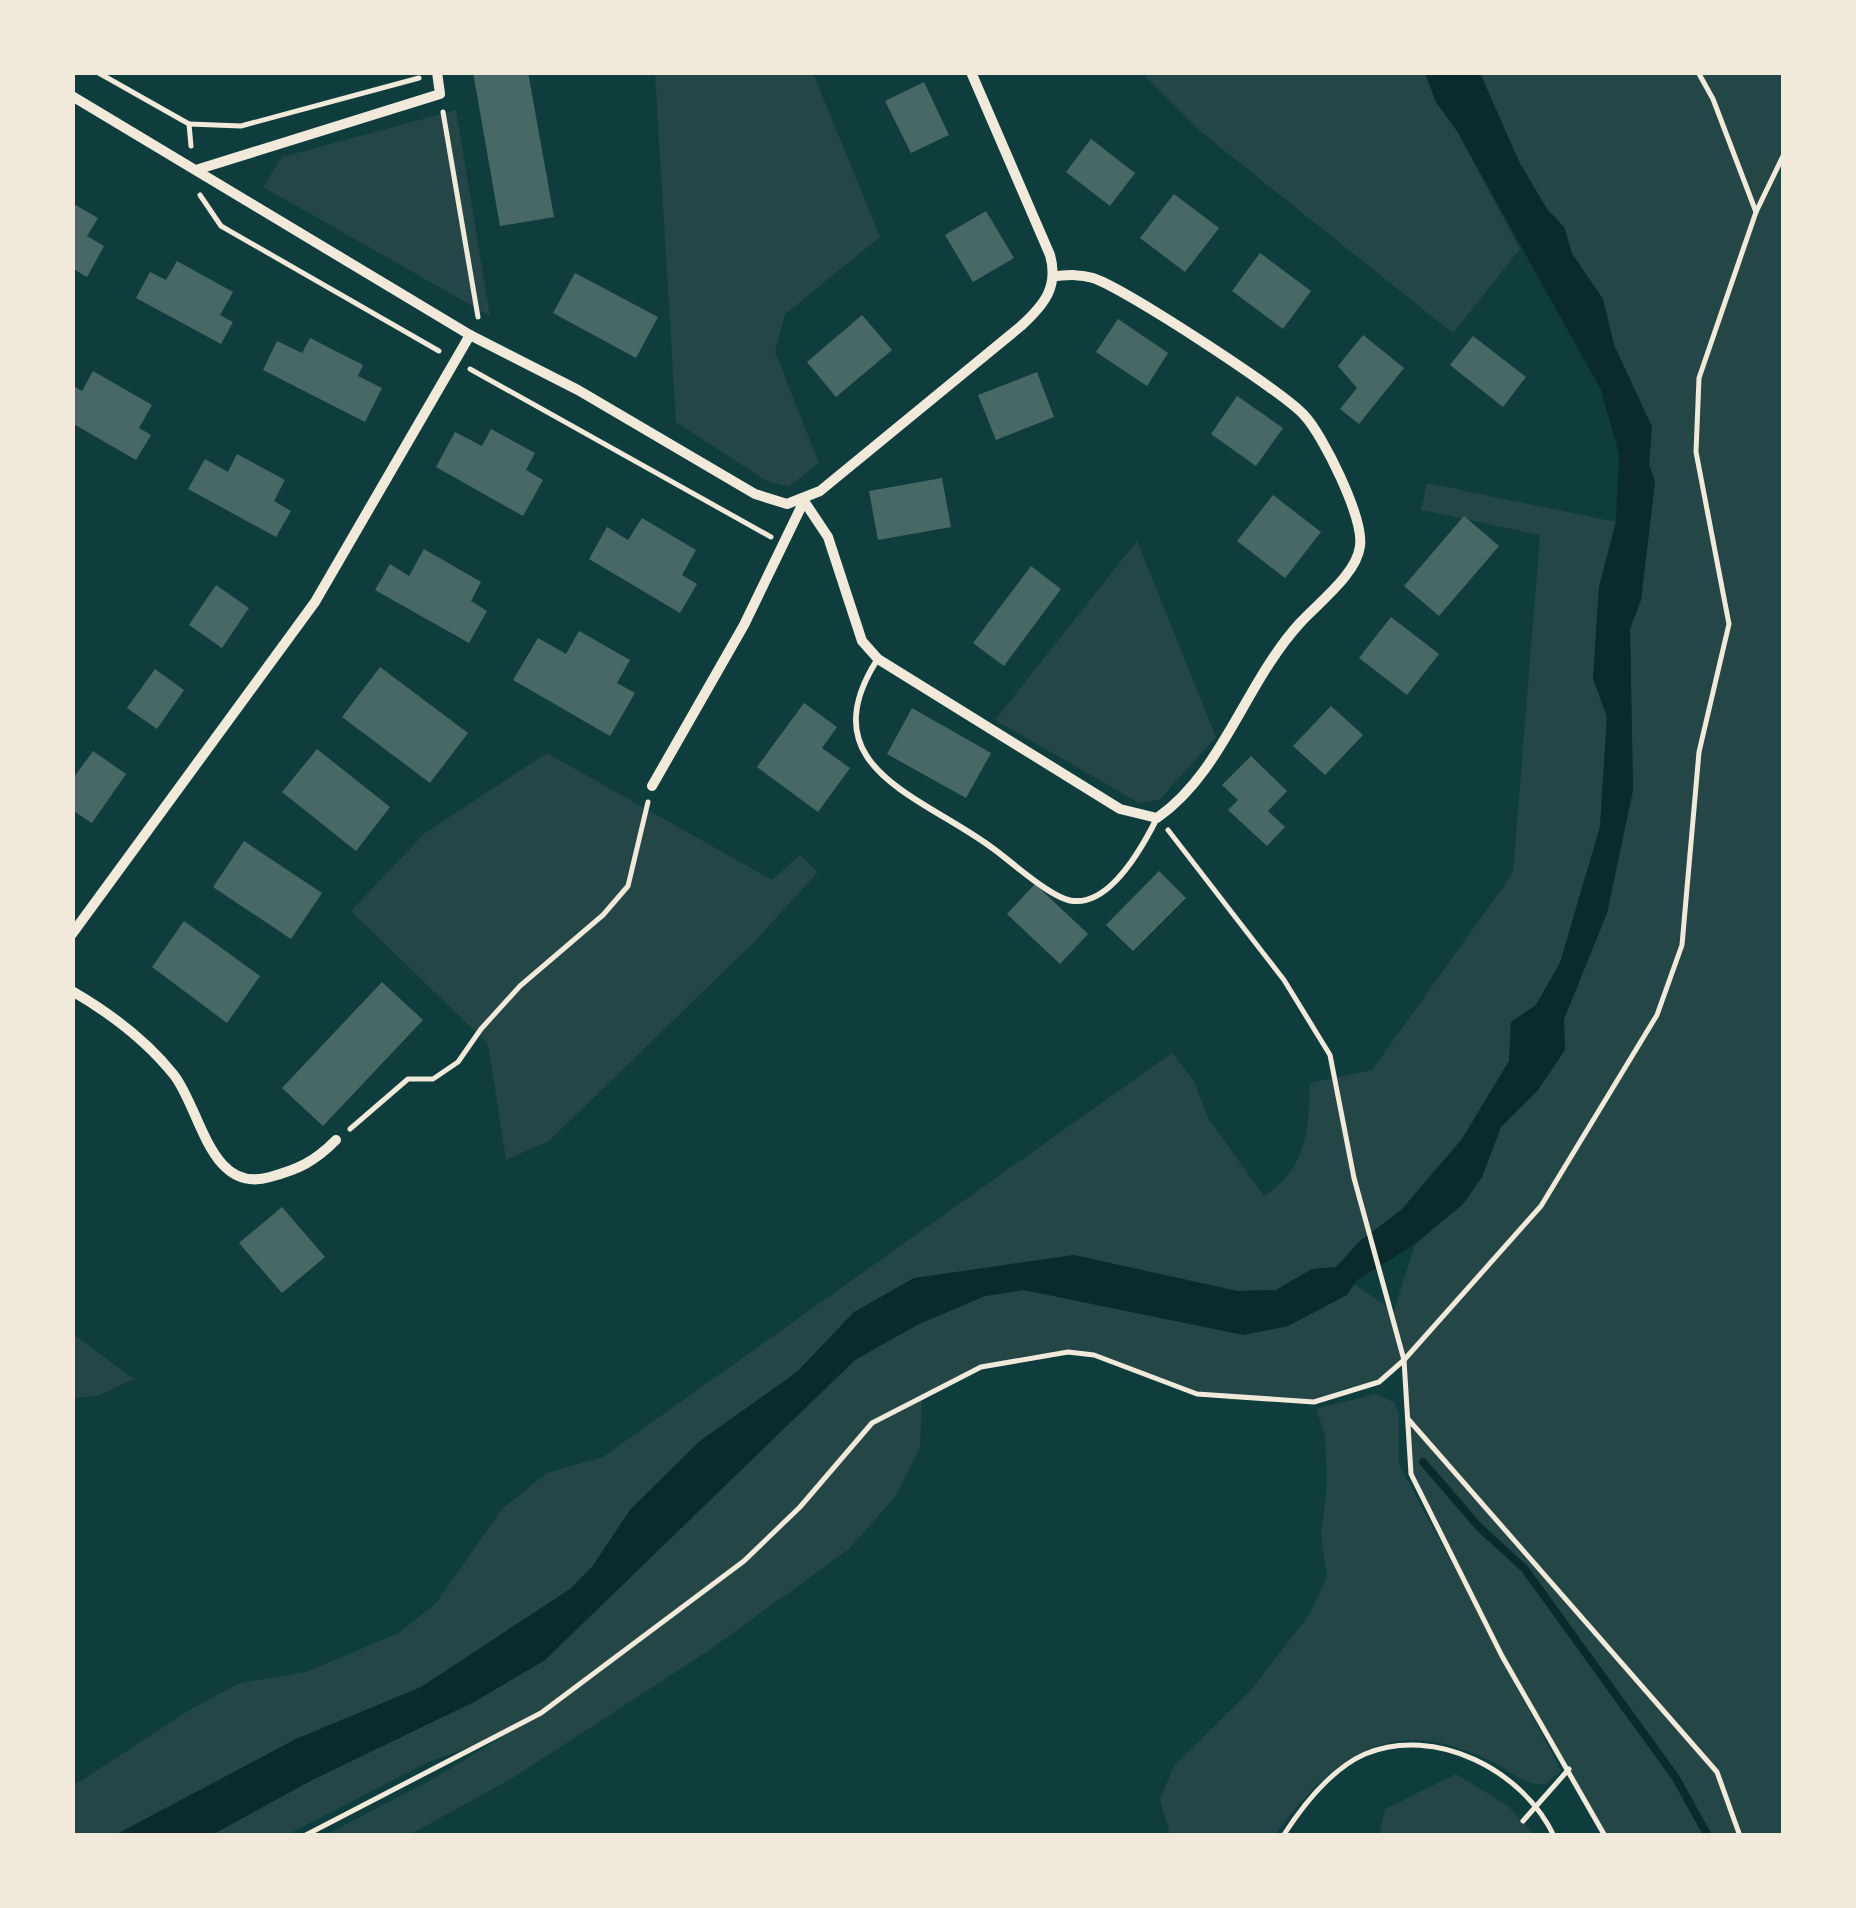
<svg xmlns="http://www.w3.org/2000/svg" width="1856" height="1908" viewBox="0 0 1856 1908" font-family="'Fira Sans Condensed',sans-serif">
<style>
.green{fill:#244646}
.water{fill:#0a2a2b}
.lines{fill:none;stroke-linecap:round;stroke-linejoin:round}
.stream{stroke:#0a2a2b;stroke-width:8}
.building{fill:#486865}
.path{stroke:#f1e9da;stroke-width:5}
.service{stroke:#f1e9da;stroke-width:6}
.minor{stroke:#f1e9da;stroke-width:10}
</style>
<rect width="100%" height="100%" fill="#0f3d3e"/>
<g class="green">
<polygon points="655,73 813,73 880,237 785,314 775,352 819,463 788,487 765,480 676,422"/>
<polygon points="1142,73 1425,73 1436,102 1457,131 1520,249 1453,333 1200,131"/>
<path d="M 1480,73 L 1783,73 L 1783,1835 L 1605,1835 L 1515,1683 L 1561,1771 L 1546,1784 C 1525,1787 1509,1770 1491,1761 C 1391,1712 1334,1755 1275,1835 L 1170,1835 L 1160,1799 L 1174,1766 L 1252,1689 L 1309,1615 L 1327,1577 L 1321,1535 L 1327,1486 L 1325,1435 L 1316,1409 L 1375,1394 L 1394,1402 L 1399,1413 L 1399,1465 L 1474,1604 L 1411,1474 L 1404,1361 L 1379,1382 L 1345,1388 L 1315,1402 L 1231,1400 L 1197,1394 L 1094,1355 L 1068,1353 L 981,1367 L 922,1395 L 920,1447 L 895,1497 L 849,1549 L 708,1651 L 511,1779 L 409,1835 L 325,1835 L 433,1779 L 509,1733 L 426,1763 L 287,1835 L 211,1836 L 312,1780 L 476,1701 L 855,1360 L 918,1325 L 985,1296 L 1024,1290 L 1244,1335 L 1345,1278 L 1394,1311 L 1415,1244 L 1463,1204 L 1482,1177 L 1501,1127 L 1538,1090 L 1565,1050 L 1564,1019 L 1607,913 L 1633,790 L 1630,629 L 1641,600 L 1655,482 L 1649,465 L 1652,427 L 1614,345 L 1603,299 L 1572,253 L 1564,227 L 1547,209 L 1518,159 Z"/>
<polygon points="456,110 490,316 263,187 282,157"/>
<path d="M 1427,483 L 1616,522 L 1599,587 L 1593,678 L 1607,717 L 1600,827 L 1560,963 L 1536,1005 L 1511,1022 L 1509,1061 L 1462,1139 L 1402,1210 L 1360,1241 L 1336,1267 L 1312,1269 L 1276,1290 L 1237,1291 L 1074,1255 L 854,1312 L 797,1372 L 700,1441 L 630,1510 L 592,1567 L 570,1589 L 480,1650 L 421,1687 L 296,1739 L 114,1835 L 73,1836 L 73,1786 L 191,1709 L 240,1683 L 306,1672 L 399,1633 L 436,1603 L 502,1509 L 547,1473 L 603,1457 L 1172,1053 L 1194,1081 L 1208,1118 L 1264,1196 C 1306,1169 1309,1130 1310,1083 L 1372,1070 L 1513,873 L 1540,535 L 1421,510 Z"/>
<polygon points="1137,541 1216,737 1159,800 1139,803 995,720"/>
<polygon points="547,753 772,880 800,855 818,872 754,942 549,1141 506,1160 488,1044 351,911 425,833"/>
<polygon points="73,1334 134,1379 97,1396 73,1398"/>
<polygon points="1456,1774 1508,1806 1535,1835 1379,1836 1385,1809"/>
</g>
<polygon class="water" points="1425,73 1480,73 1520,164 1547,209 1564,227 1572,254 1603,299 1614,345 1652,427 1649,465 1655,482 1641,600 1630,629 1633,790 1607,913 1564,1019 1565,1050 1538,1090 1501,1127 1482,1177 1463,1204 1415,1244 1356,1281 1347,1295 1288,1326 1244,1335 1024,1290 985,1296 918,1324 855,1360 545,1660 476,1701 312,1780 211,1835 114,1836 296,1739 421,1687 570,1589 592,1567 630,1510 700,1441 797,1372 854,1312 914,1278 1074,1255 1237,1291 1276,1290 1312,1269 1336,1267 1360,1241 1401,1210 1462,1139 1509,1061 1511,1022 1536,1005 1560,963 1600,827 1607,717 1593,678 1599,587 1616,522 1619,454 1601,390 1457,131 1436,102"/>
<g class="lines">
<polyline class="stream" points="1423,1462 1479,1527 1524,1568 1676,1778 1708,1836"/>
</g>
<g class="building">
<polygon points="473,72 528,72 554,217 500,226"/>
<polygon points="924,82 949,135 911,153 885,101"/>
<polygon points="1091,139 1135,173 1110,206 1066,172"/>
<polygon points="1174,194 1219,228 1185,272 1140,238"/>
<polygon points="72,203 98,218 87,236 104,246 87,277 72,268"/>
<polygon points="986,211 1014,258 973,282 945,235"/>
<polygon points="1260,253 1311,291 1283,329 1232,291"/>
<polygon points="177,261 233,292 220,315 233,322 221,344 136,298 150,272 166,280"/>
<polygon points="575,273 658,317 636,358 553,313"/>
<polygon points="862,315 892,350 836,397 807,362"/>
<polygon points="1118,319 1168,353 1147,386 1096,352"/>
<polygon points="1363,335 1404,368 1359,424 1340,409 1357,388 1338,366"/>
<polygon points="1473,336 1526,377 1503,407 1450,365"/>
<polygon points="310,338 363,365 358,376 382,388 365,422 263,370 277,341 302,353"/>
<polygon points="93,371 152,405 139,428 151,435 136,460 72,423 72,385 82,391"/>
<polygon points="1037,372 1054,417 996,440 978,395"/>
<polygon points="1237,396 1283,428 1256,466 1211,434"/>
<polygon points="491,429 535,453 526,470 543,480 523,516 436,467 455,432 482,446"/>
<polygon points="237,454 285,480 274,501 291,511 276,537 188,489 205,459 228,472"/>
<polygon points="942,478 951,527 878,540 869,491"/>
<polygon points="1273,495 1321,532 1285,578 1237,541"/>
<polygon points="1464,516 1499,546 1439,616 1404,586"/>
<polygon points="642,518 696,550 682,575 697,584 680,613 589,559 607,527 628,540"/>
<polygon points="424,549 481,582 471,601 487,611 469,643 375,590 390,564 409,576"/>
<polygon points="1031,566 1061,589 1004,666 973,643"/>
<polygon points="216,585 249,608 222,648 189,625"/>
<polygon points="1391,617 1439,654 1407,695 1359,658"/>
<polygon points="579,631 630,660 617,683 635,693 610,736 513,680 538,638 566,654"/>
<polygon points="380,667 468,733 430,783 342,717"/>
<polygon points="155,669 184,690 157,729 127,708"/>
<polygon points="804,703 837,727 822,748 850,768 818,812 757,767"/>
<polygon points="1331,706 1363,735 1325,775 1293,746"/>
<polygon points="912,708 991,753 966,798 887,754"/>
<polygon points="317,749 390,807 356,851 282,792"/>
<polygon points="93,751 126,774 92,823 72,810 72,780"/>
<polygon points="1251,756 1287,791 1268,811 1285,827 1267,846 1228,810 1238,800 1222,785"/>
<polygon points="244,841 322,893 291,939 213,887"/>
<polygon points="1159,871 1186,898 1133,951 1106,925"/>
<polygon points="1035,884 1088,934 1060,964 1007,914"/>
<polygon points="184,921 260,976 227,1023 152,967"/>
<polygon points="382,982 423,1020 323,1126 282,1088"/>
<polygon points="282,1207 325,1257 282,1293 239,1243"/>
</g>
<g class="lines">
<g class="path">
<polyline points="97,72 189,124 191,146"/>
<polyline points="1698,72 1713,99 1756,212"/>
<polyline points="443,112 478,317"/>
<polyline points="189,124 241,126 419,78"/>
<polyline points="200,195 221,226 439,351"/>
<polyline points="470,369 771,537"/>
<polyline points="1168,830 1284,980 1330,1055 1354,1178 1404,1360 1411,1474 1502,1656 1605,1836"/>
<polyline points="350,1129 408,1079 433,1079 458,1062 481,1029 520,986 603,915 628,886 648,802"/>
<polyline points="1408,1419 1717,1772 1740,1836"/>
<polyline points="1523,1821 1569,1769"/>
<polyline points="304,1836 541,1713 744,1561 800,1507 872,1423 981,1367 1068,1352 1094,1355 1197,1394 1314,1402 1379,1382 1404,1360 1541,1206 1657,1015 1682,945 1699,752 1729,624 1696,452 1699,378 1756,212 1784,154"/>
<path d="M 1283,1836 C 1303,1805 1331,1769 1365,1754 C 1435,1725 1523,1770 1554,1836"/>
</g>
<path class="service" d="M 877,660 C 809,767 920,795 991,847 C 1010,860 1052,900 1074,901 C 1111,904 1143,846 1157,818"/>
<g class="minor">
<path d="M 72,96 L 470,335 L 578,390 L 755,494 L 787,504 L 820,491 L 1021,326 C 1044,305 1059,287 1050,255 L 971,72"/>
<polyline points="199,169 440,94 437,72"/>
<path d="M 804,501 L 828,537 L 862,641 L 878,659 L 1120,809 L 1157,818 C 1223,772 1245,683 1300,623 C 1318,603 1357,574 1360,546 C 1364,518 1323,435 1304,415 C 1282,391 1124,288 1093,278 C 1080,274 1069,275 1056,276"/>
<polyline points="652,786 744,625 804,501"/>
<polyline points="72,934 315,602 470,335"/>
<path d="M 72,991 C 110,1013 146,1040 174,1075 C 201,1110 210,1195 270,1177 C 299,1169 314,1162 336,1140"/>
</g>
</g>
<rect width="1856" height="1908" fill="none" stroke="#f1e9da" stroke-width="150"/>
</svg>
